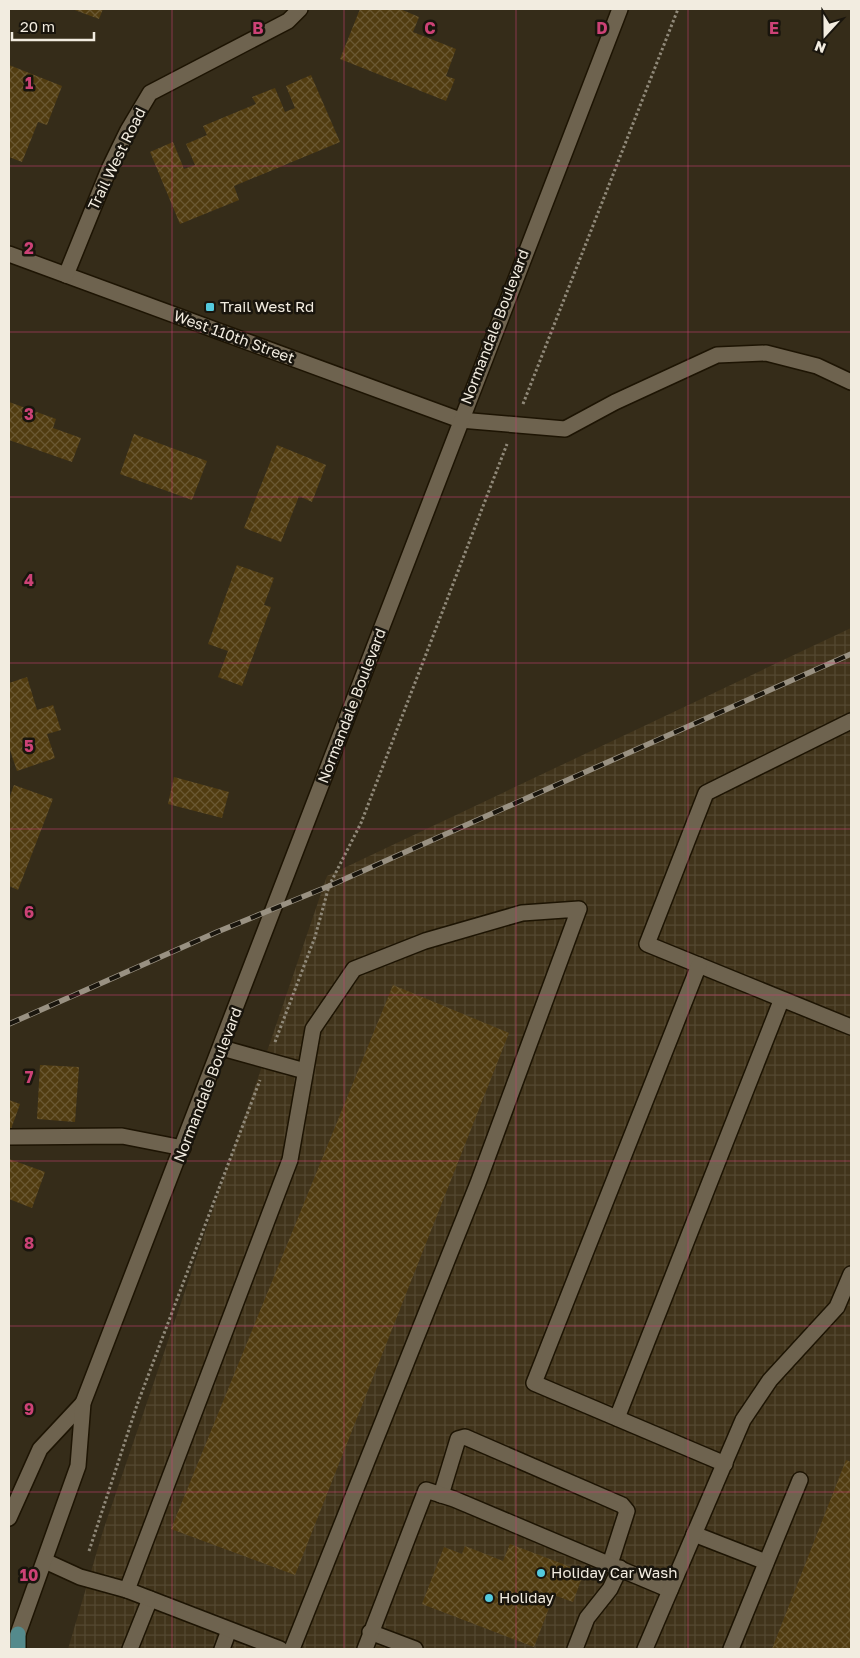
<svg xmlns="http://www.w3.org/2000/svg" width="860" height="1658" viewBox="0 0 860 1658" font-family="'Golos Text',sans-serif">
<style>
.industrial{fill:url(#industrial-grid)}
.building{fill:url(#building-cross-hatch)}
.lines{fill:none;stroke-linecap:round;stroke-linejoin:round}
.minor-casing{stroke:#1d1403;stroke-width:18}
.major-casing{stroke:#1d1403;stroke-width:18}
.path{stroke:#908979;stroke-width:3;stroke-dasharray:2.5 2.5;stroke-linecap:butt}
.minor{stroke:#6e634f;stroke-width:15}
.major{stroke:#548a8c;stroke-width:15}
.rail-casing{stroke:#999182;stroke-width:5.5}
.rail{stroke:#19150d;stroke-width:4;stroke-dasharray:11;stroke-linecap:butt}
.grid{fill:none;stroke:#cc4276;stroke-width:1;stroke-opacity:0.55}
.poi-dot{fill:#54cadd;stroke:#19150d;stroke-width:2}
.labels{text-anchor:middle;stroke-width:5;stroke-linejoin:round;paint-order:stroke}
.street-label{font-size:15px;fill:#f2ece0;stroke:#19150d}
.poi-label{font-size:15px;fill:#f2ece0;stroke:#19150d;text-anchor:start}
.grid-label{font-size:16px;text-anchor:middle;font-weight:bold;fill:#cc4276;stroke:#19150d;stroke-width:5;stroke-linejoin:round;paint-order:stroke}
</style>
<defs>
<pattern id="industrial-grid" width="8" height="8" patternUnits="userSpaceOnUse" patternTransform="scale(1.25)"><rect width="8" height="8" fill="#41341b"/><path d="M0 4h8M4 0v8" fill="none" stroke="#544831"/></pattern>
<pattern id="building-cross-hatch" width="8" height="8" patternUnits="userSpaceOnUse" patternTransform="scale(1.25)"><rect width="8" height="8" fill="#513c10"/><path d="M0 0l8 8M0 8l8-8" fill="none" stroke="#6a5832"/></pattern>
</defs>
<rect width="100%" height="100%" fill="#352c19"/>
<polygon class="industrial" points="851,628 851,1649 68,1649 103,1531 327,876"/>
<g class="building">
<polygon points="72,9 103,9 99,19"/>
<polygon points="360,9 400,9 419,17 413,32 456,49 446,76 455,79 446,101 340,59"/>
<polygon points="9,65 62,86 47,125 38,122 22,162 9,157"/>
<polygon points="311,75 340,142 234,186 239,200 180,224 150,152 173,142 184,169 195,165 186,144 207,135 203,126 256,104 252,97 275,88 285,112 295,108 286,86"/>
<polygon points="9,402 56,419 53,428 81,438 72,462 9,440"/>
<polygon points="134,434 207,461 192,500 120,474"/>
<polygon points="277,445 326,465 312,502 299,496 281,542 244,528"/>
<polygon points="237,565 274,578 264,605 271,607 242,686 218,677 228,651 208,644"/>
<polygon points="27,677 37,710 53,705 61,730 47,734 55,758 17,771 9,747 9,683"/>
<polygon points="174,777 229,792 222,818 168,804"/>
<polygon points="14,785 53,799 18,890 9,886 9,799"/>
<polygon points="393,985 509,1033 295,1575 171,1529"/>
<polygon points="40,1065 79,1067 75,1122 37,1119"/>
<polygon points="9,1100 20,1104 11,1129 9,1129"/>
<polygon points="9,1159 45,1172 32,1208 9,1199"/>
<polygon points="846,1460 851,1462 851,1649 772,1649"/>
<polygon points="510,1544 584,1572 573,1602 554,1595 534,1647 422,1604 444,1547 462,1554 465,1546 503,1561"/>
</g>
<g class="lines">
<defs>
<g id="minor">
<polyline points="9,254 460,420 565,429 615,402 717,355 766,353 817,366 851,382"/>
<polyline points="66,275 109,169 128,130 150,93 288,21 300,9"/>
<polyline points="851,721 706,793 647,944 851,1027"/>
<polyline points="699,965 534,1383 725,1464"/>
<polyline points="222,1048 305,1071"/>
<polyline points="9,1137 122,1136 183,1148"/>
<polyline points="617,1418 781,1001"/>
<polyline points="441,1495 458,1439 465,1437 622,1505 627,1511 610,1564"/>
<polyline points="9,1518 40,1449 83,1403"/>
<polyline points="694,1534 766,1562"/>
<polyline points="45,1561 80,1577 127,1590"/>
<polyline points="370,1632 415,1649"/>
<path d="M 14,1645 L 78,1466 L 83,1403 C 266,940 437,472 620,9"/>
<polyline points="130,1649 150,1599"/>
<polyline points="222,1649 229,1630"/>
<polyline points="280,1649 127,1590 290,1160 313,1029 354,969 425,941 522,913 579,909 478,1183 292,1649"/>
<polyline points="365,1649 426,1490 454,1499 670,1590"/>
<polyline points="575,1649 587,1618 610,1589 620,1568"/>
<polyline points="645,1649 743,1420 770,1380 837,1307 851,1274"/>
<polyline points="731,1649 800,1480"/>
</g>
<polyline id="major" points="18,1649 18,1634"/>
</defs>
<use href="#minor" class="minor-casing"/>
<use href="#major" class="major-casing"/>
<g class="path">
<polyline points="523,404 678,9"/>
<polyline points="275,1042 315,937 329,886 361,823 507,444"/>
<polyline points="89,1551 137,1405 260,1080"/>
</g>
<use href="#minor" class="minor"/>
<use href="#major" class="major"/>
<defs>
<polyline id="rail" points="9,1024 217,932 329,886 851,654"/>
</defs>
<use href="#rail" class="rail-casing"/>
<use href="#rail" class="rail"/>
</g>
<path class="grid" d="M 172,9 L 172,1649M 344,9 L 344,1649M 516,9 L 516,1649M 688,9 L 688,1649M 9,166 L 851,166M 9,332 L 851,332M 9,497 L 851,497M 9,663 L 851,663M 9,829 L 851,829M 9,995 L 851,995M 9,1161 L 851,1161M 9,1326 L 851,1326M 9,1492 L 851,1492"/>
<g class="poi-dot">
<rect x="205" y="302" width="10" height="10" rx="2.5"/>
<circle cx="541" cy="1573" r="5"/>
<circle cx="489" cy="1598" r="5"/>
</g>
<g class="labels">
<g class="street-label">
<text transform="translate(117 159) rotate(-64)" y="5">Trail West Road</text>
<text transform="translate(495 327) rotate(-69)" y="5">Normandale Boulevard</text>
<text transform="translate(234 337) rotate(20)" y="5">West 110th Street</text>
<text transform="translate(352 706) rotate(-69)" y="5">Normandale Boulevard</text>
<text transform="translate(208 1085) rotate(-69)" y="5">Normandale Boulevard</text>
</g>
<g class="poi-label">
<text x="220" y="312">Trail West Rd</text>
<text x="551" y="1578">Holiday Car Wash</text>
<text x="499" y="1603">Holiday</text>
</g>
</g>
<g class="grid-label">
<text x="258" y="34">B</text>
<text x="430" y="34">C</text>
<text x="602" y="34">D</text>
<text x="774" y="34">E</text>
<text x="29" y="89">1</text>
<text x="29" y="254">2</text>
<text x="29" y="420">3</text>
<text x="29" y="586">4</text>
<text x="29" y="752">5</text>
<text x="29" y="918">6</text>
<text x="29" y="1083">7</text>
<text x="29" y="1249">8</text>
<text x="29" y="1415">9</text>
<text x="29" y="1581">10</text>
</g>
<rect width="860" height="1658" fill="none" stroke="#f2ece0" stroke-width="20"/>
<g transform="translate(825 35) rotate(201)" stroke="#19150d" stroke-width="4" paint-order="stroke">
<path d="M0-4L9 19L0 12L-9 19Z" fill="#f2ece0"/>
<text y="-8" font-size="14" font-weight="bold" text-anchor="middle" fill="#f2ece0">N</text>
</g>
<path d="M12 32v8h82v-8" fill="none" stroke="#f2ece0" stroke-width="2.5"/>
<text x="20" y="32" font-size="15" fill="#f2ece0" stroke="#19150d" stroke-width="4" paint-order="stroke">20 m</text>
</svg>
